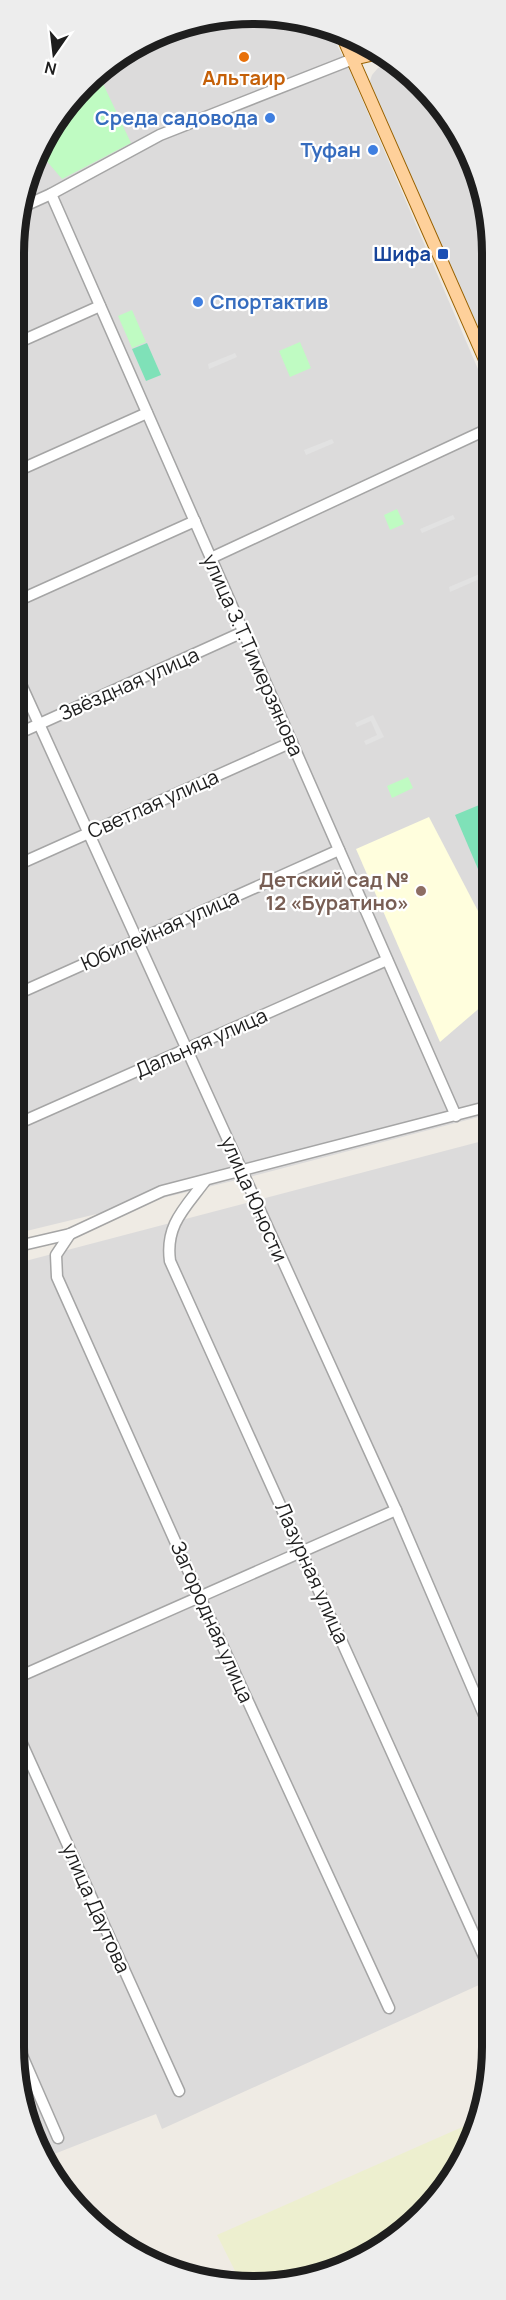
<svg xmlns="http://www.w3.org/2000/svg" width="506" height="2300" viewBox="0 0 506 2300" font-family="Manrope,sans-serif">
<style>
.residential{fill:#dcdbdb}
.education{fill:#fffedd}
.farmland{fill:#edefcf}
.park{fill:#bffbc2}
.pitch{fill:#7fe1b8}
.parking{fill:#e2e2e2}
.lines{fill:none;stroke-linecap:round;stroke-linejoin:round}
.minor-casing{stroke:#a5a5a5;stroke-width:13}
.major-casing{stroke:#986100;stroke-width:14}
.minor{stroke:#fff;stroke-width:10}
.major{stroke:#fed09a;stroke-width:12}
.food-dot{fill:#e8710a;stroke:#fff;stroke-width:2}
.shop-dot{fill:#3f7fe0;stroke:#fff;stroke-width:2}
.transit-dot{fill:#1a4fb4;stroke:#fff;stroke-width:2}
.education-dot{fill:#8d6e63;stroke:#fff;stroke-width:2}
.labels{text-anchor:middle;stroke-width:4.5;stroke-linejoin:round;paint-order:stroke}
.food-label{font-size:20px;font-weight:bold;fill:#c56008;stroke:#fff}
.shop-label{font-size:20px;font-weight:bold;fill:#366cbe;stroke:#fff;text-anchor:end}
.transit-label{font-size:20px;font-weight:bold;fill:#164399;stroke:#fff;text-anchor:end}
.street-label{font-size:20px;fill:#1e1e1e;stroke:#fff}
.education-label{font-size:20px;font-weight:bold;fill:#785e54;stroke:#fff;text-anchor:end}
.rim{fill:none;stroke:#1e1e1e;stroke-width:8}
</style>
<rect width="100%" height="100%" fill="#efebe4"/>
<g class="residential">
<polygon points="285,16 329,29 350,71 490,397 490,1114 245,1178 14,1234 16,221 46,133 107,63 191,22"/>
<polygon points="344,34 359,38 375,50 357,47"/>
<polygon points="392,62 423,84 468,147 490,222 490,354 369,84 372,75 378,68"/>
<polygon points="490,1139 490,1980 162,2129 156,2114 44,2158 32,2138 14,2047 14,1264"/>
</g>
<polygon class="education" points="429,817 490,934 490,999 440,1042 356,849"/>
<polygon class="farmland" points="476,2121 461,2166 399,2237 330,2274 242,2285 217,2235"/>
<g class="park">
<polygon points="98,73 131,143 62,179 39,152 46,133"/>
<polygon points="132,310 146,342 132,348 118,316"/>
<polygon points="300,342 311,368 290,377 279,351"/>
<polygon points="397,509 404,524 390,530 384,515"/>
<polygon points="408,777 413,788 392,798 387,786"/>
</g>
<g class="pitch">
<polygon points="147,343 161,375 146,381 132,349"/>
<polygon points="484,803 490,818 490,864 478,869 455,815"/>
</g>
<g class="parking">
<polygon points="235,353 237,357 209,369 208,364"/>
<polygon points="332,439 334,443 306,455 304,450"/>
<polygon points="453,515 455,519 422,533 420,529"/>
<polygon points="482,573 484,577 450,592 449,587"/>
<polygon points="373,715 384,737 366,745 364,741 377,735 371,721 357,727 355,723"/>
</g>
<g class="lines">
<defs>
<g id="minor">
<polyline points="51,194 456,1116"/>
<polyline points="20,208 51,194 160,135 353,59"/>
<polyline points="15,344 100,306"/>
<polyline points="481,349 490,348"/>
<polyline points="15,472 147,413"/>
<polyline points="211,558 490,428"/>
<polyline points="15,602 195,521"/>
<polyline points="15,671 396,1510 490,1729"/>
<polyline points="15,735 243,632"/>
<polyline points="15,866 292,742"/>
<polyline points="15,995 339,850"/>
<polyline points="15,1125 387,960"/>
<path d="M 205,1181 C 185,1208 165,1225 170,1261 L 490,1970"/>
<polyline points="70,1234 56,1255 57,1277 200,1597 389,2008"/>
<polyline points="14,1247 70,1234 162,1191 490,1106"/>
<polyline points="14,1679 396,1510"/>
<polyline points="14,1726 179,2091"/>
<polyline points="14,2037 58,2138"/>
</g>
<g id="major">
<polyline points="341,33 490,371"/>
<polyline points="353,59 379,53"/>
</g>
</defs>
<use href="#minor" class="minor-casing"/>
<use href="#major" class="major-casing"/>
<use href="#minor" class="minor"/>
<use href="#major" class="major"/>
</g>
<circle class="food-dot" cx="244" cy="57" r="6"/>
<g class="shop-dot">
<circle cx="270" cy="118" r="6"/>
<circle cx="373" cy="150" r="6"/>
<circle cx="198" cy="302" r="6"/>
</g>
<rect class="transit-dot" x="437" y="248" width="12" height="12" rx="3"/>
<circle class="education-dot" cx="421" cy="891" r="6"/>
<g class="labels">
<g class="food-label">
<text x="244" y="85">Альтаир</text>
</g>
<g class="shop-label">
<text x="258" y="125">Среда садовода</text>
<text x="361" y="157">Туфан</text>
<text x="210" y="309" text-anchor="start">Спортактив</text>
</g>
<g class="transit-label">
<text x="431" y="261">Шифа</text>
</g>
<g class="street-label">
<text transform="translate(253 655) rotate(66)" y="7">улица З.Т.Тимерзянова</text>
<text transform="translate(129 684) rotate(-24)" y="7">Звёздная улица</text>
<text transform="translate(153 804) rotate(-24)" y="7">Светлая улица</text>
<text transform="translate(160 930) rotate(-24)" y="7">Юбилейная улица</text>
<text transform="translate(201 1043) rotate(-24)" y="7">Дальняя улица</text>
<text transform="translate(254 1199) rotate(66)" y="7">улица Юности</text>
<text transform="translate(312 1573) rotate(66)" y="7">Лазурная улица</text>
<text transform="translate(212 1622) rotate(66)" y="7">Загородная улица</text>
<text transform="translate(96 1908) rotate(66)" y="7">улица Даутова</text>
</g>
<g class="education-label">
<text x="409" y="887">Детский сад №<tspan x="409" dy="23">12 «Буратино»</tspan></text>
</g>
</g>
<path d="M0 0H506V2300H0ZM253 24H253A229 229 0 0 1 482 253V2047A229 229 0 0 1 253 2276H253A229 229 0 0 1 24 2047V253A229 229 0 0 1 253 24Z" fill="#ededed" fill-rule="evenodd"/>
<path class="rim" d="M253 24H253A229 229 0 0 1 482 253V2047A229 229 0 0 1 253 2276H253A229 229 0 0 1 24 2047V253A229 229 0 0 1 253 24Z"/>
<g transform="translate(54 54) rotate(194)" stroke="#ffffff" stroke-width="4.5" paint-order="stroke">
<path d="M0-4.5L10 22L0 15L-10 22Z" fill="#1e1e1e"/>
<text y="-9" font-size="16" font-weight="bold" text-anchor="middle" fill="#1e1e1e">N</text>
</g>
</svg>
